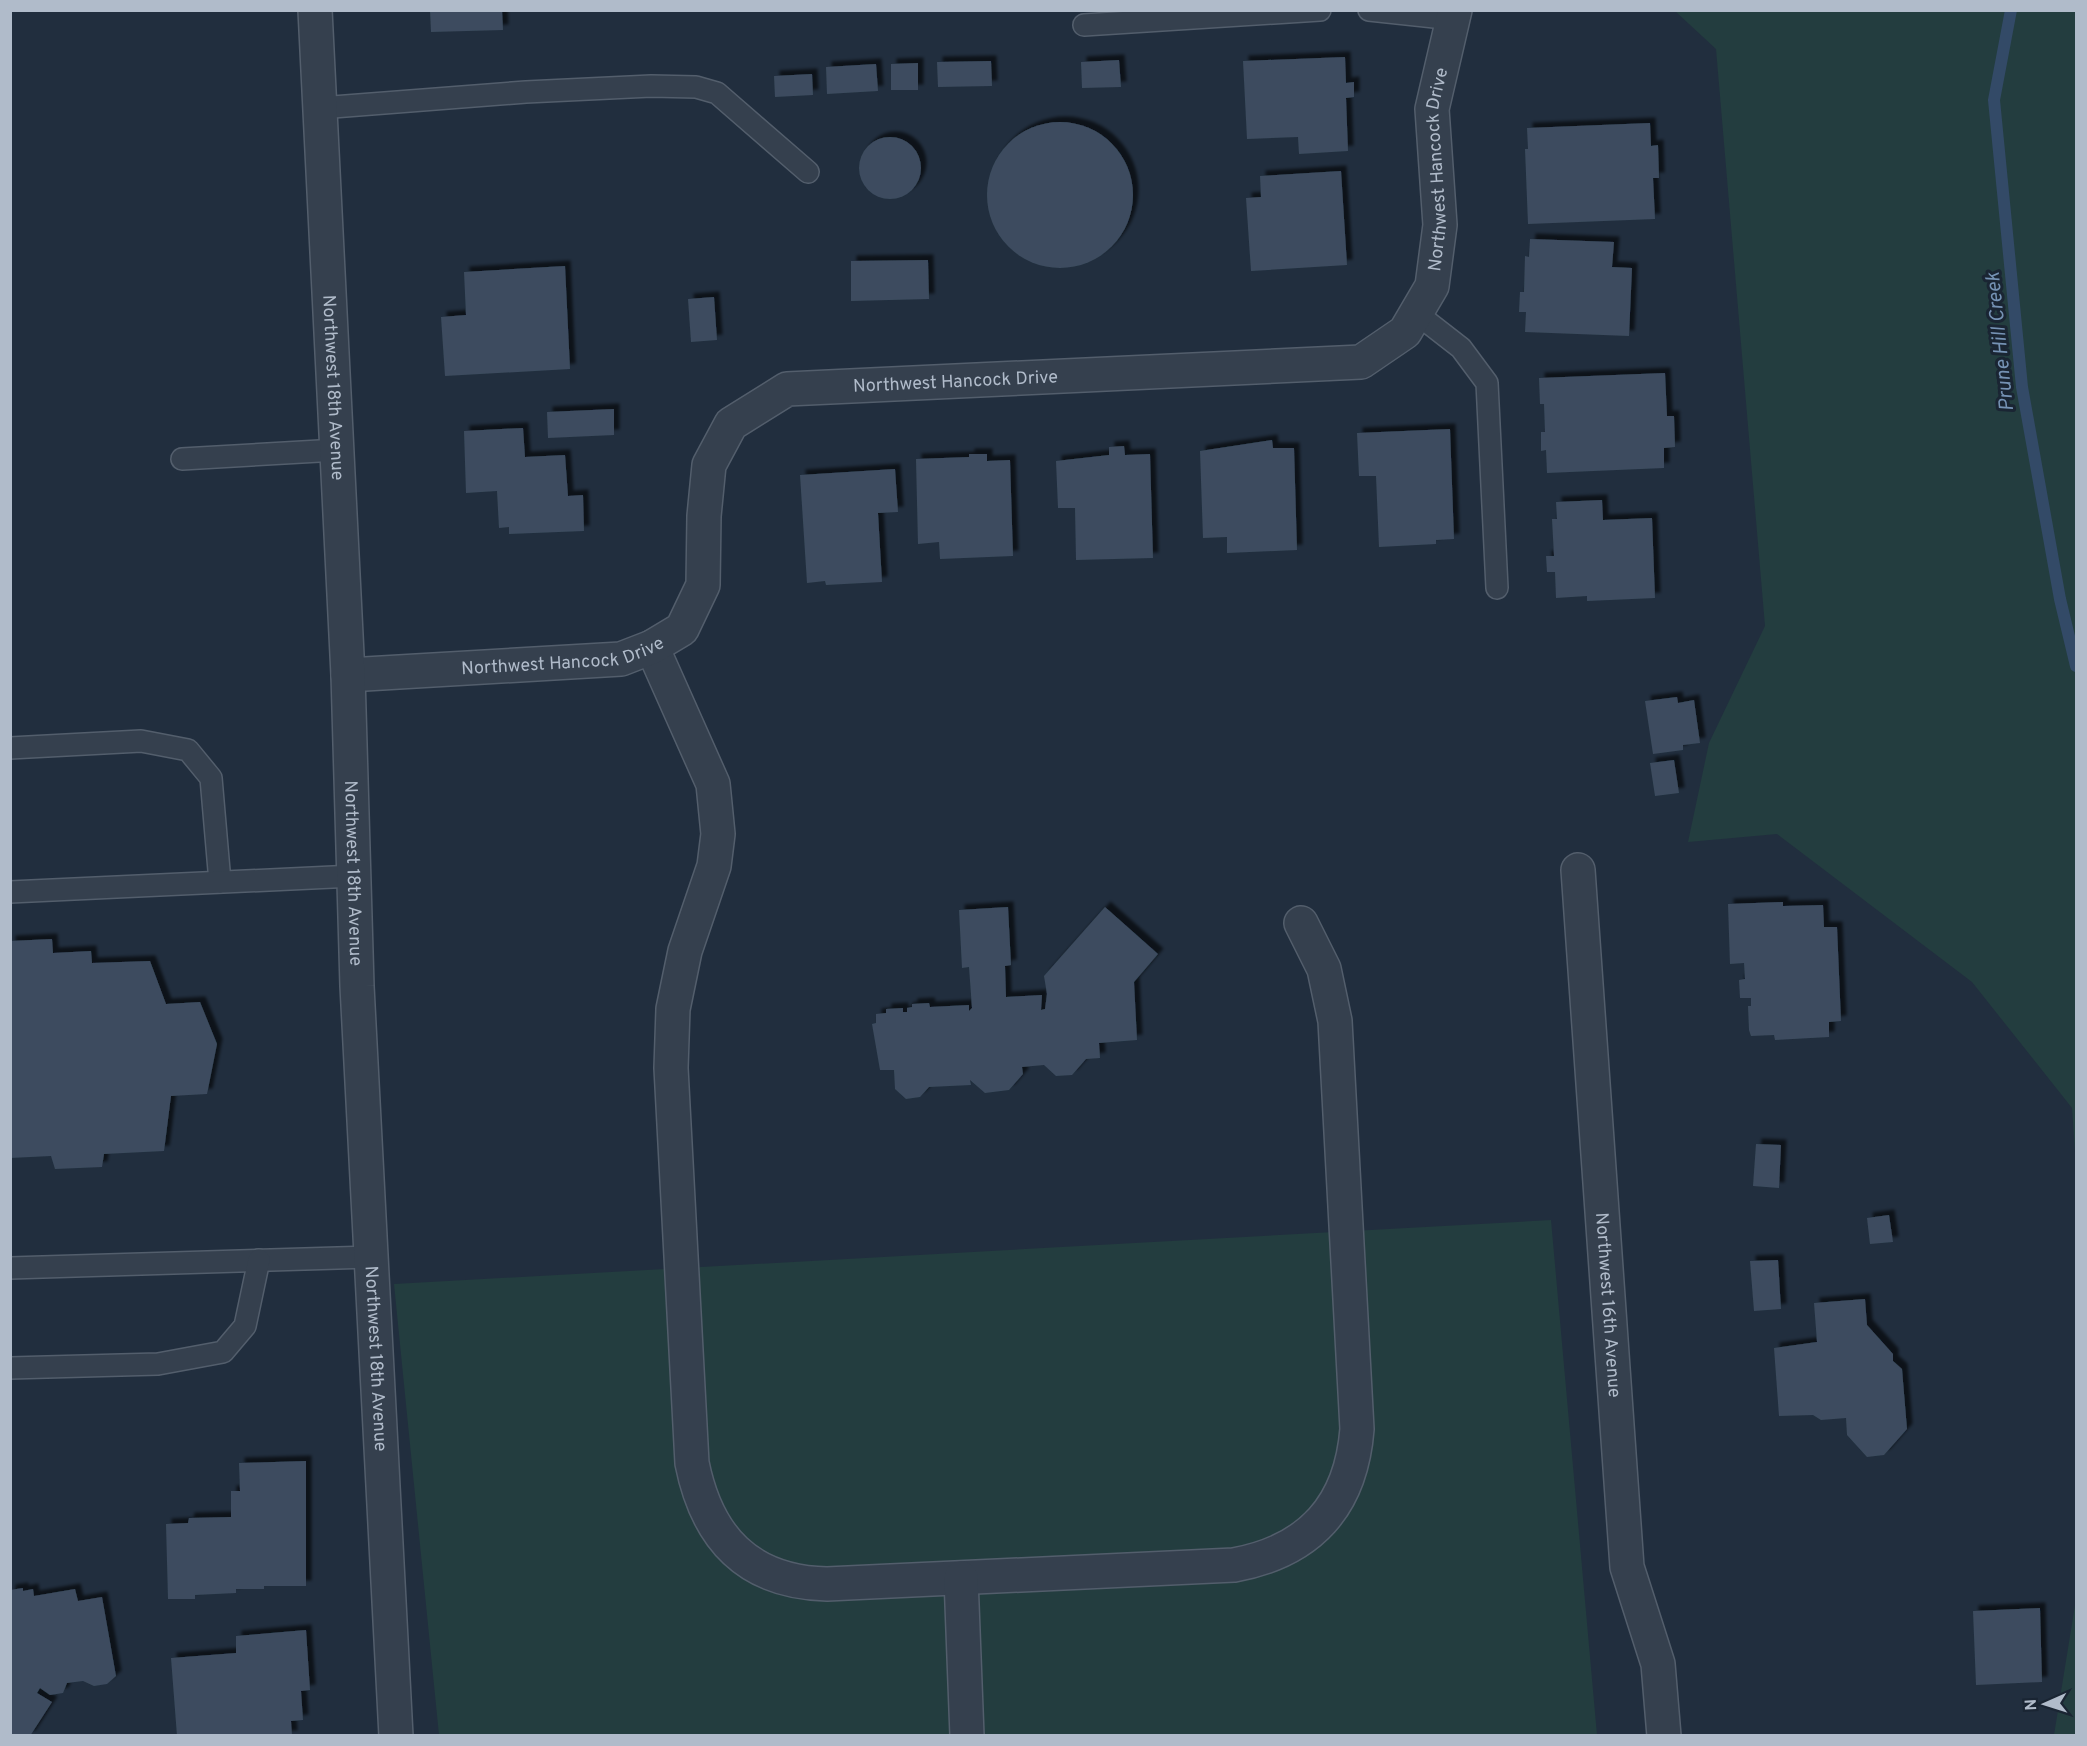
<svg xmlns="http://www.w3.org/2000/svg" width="2087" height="1746" viewBox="0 0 2087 1746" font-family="Overpass,sans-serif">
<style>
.green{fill:#233d3f}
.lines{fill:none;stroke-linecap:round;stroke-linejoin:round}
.stream{stroke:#334a67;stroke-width:12}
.building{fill:#3c4c5e;filter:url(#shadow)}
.service-casing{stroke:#535e6c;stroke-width:24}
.minor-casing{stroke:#535e6c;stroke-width:36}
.tertiary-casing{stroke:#535e6c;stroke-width:36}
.service{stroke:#35404e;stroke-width:21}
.minor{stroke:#35404e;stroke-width:33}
.tertiary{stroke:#35404e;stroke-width:33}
.labels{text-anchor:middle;stroke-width:6;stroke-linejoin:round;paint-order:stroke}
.street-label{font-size:18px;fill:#b0bbca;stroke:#1a2533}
.water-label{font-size:20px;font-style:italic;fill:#7592b4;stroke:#1a2533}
</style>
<defs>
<filter id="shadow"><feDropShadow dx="5.5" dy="-5.5" stdDeviation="1.5" flood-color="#0009"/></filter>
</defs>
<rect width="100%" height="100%" fill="#212e3e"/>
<g class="green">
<polygon points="1675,11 2076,11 2076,1166 2072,1108 1972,982 1777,834 1688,842 1709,743 1765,626 1716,49"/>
<polygon points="1551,1220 1597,1735 439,1735 394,1284"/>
<polygon points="2076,1583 2076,1735 2054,1735 2076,1599"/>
</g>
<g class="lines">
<polyline class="stream" points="2011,10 1994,100 2022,387 2060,599 2076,666"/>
</g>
<g class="building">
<polygon points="430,10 502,10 503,30 431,32"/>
<polygon points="1345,57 1346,83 1354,82 1354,97 1346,98 1348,151 1299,154 1298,137 1247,139 1243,61"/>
<polygon points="1119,60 1121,87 1082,88 1081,62"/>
<polygon points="991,61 992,86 938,87 937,62"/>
<polygon points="918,63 918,90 891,90 891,64"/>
<polygon points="876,64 878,91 827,94 826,67"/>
<polygon points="812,74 813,95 775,97 774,76"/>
<circle cx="1060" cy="195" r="73"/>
<polygon points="1650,123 1651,146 1658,145 1659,178 1653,178 1655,219 1528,224 1525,149 1528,149 1527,128"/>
<circle cx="890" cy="168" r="31"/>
<polygon points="1341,171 1347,265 1251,271 1246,198 1261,197 1260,176"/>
<polygon points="1530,239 1614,242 1612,267 1632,268 1629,336 1525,332 1526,312 1519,312 1520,292 1524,292 1525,256 1529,257"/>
<polygon points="928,260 929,299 851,301 851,261"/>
<polygon points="565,266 570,369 445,376 441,317 466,315 464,272"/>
<polygon points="714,297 717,340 691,342 688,299"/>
<polygon points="1665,373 1667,416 1674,416 1675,447 1664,448 1664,468 1547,473 1546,450 1541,451 1541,432 1545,432 1544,404 1540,404 1539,378"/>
<polygon points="614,409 614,435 548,438 547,412"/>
<polygon points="523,428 525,457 565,455 568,496 583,495 584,531 509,534 509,527 499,528 497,491 466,493 464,431"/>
<polygon points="1450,429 1454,539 1436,540 1436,544 1379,547 1376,476 1359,476 1357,433"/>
<polygon points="1272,440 1273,448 1294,448 1297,550 1227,553 1227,537 1203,538 1200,451"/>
<polygon points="1124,446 1125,455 1150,454 1153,558 1076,560 1075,508 1058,508 1056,461 1109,455 1109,447"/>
<polygon points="969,454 987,454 987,461 1010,460 1013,556 940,559 939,542 918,544 916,459 969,457"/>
<polygon points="895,469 898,512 878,513 882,582 826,585 825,581 807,583 800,475"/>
<polygon points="1602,500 1603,520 1652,518 1655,598 1587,601 1587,596 1556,598 1555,572 1547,572 1546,556 1554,556 1552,519 1557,519 1556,502"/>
<polygon points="1677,697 1678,703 1694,700 1700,743 1683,745 1683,750 1653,754 1645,701"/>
<polygon points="1674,760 1679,793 1655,796 1650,763"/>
<polygon points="1783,902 1783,906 1823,905 1824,927 1837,927 1841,1021 1829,1022 1829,1037 1775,1040 1774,1035 1751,1036 1749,1030 1748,1006 1751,1006 1751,998 1740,998 1739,980 1745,979 1744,963 1730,964 1728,904"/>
<polygon points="1008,907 1011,965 1005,966 1006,997 1042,995 1041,1010 1045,1009 1047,994 1044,976 1105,907 1158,954 1134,982 1137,1040 1099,1043 1100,1058 1086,1059 1072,1075 1056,1076 1044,1065 1022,1067 1023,1074 1009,1090 985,1093 970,1080 971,1085 929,1087 920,1097 906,1099 895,1089 894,1070 880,1070 872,1024 876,1023 876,1014 886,1013 886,1009 903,1008 903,1012 907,1012 907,1008 912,1007 912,1004 929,1003 930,1007 969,1005 969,1011 972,1008 969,967 962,968 959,910"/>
<polygon points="52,939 53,953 91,951 92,963 150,961 166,1004 200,1002 217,1044 207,1094 171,1096 164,1151 104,1154 102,1167 55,1169 51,1156 10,1158 10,941"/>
<polygon points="1756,1144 1781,1145 1779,1188 1753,1186"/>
<polygon points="1889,1215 1893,1242 1870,1244 1867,1218"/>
<polygon points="1778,1260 1781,1309 1754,1311 1750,1261"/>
<polygon points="1865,1299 1867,1325 1893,1354 1893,1361 1902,1369 1907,1429 1884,1455 1867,1457 1847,1435 1846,1418 1821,1420 1813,1415 1779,1416 1774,1348 1817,1342 1814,1303"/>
<polygon points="306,1461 306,1586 264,1586 264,1589 236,1589 236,1593 195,1595 195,1599 168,1599 166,1524 188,1523 189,1518 231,1517 231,1491 240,1491 239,1463"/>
<polygon points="23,1588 23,1591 33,1589 34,1596 75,1589 78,1601 102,1597 116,1676 107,1684 94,1686 83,1681 67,1683 63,1693 50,1695 40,1688 37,1693 52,1702 30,1736 10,1736 10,1590"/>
<polygon points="2040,1608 2042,1682 1976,1685 1973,1611"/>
<polygon points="306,1630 310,1690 301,1691 303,1720 291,1721 292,1736 177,1736 171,1658 236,1653 236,1636"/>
</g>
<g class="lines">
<defs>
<g id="service">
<polyline points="1369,10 1453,19"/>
<polyline points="1084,25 1320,10"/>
<polyline points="320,108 526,92 651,86 696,87 717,93 808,172"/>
<polyline points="1416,313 1461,348 1487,383 1497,588"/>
<polyline points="182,459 337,450"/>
<polyline points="10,748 141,741 188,750 211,778 220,882"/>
<polyline points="10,892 354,876"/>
<polyline points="10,1268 371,1257"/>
<polyline points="10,1368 158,1364 223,1352 245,1326 259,1260"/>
</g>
<g id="minor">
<path d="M 652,647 L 713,784 L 718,834 L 714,866 L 685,951 L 673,1009 L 671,1068 L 692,1463 C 707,1538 748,1582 827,1584 L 1234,1565 C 1310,1551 1351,1506 1357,1429 L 1335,1021 L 1324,969 L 1301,923"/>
<path id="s1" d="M 348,675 L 621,659 L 652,647 L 682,629 L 703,585 L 704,516 L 709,465 L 731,424 L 787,389 L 1361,362 L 1405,332 L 1432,286 L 1440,225 L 1432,109 L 1455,10"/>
<path id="s2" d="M 1578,870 L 1627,1567 L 1658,1664 L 1664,1736"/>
<polyline points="961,1578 967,1736"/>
</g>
<g id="tertiary">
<path id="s3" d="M 315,10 L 348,675 L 357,986 L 396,1736"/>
</g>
</defs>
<use href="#service" class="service-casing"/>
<use href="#minor" class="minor-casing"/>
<use href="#tertiary" class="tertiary-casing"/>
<use href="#service" class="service"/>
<use href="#minor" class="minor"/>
<use href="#tertiary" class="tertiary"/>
</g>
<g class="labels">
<g class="street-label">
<text dy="6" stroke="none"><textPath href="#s1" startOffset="1422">Northwest Hancock Drive</textPath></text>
<text dy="6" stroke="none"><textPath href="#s1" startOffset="792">Northwest Hancock Drive</textPath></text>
<text dy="6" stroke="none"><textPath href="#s3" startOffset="378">Northwest 18th Avenue</textPath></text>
<text dy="6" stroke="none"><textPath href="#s1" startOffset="216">Northwest Hancock Drive</textPath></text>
<text dy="6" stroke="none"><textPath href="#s3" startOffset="864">Northwest 18th Avenue</textPath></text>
<text dy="6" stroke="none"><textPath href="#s2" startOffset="436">Northwest 16th Avenue</textPath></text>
<text dy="6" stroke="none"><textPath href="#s3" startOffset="1350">Northwest 18th Avenue</textPath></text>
</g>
<g class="water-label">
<text transform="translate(1999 342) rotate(-96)" y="7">Prune Hill Creek</text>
</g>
</g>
<rect width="2087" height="1746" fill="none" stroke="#b0bbca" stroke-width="24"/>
<g transform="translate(2045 1704) rotate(267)" stroke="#1a2533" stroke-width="4.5" paint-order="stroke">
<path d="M0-4.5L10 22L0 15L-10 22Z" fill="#b0bbca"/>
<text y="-9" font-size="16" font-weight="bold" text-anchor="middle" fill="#b0bbca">N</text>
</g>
</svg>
